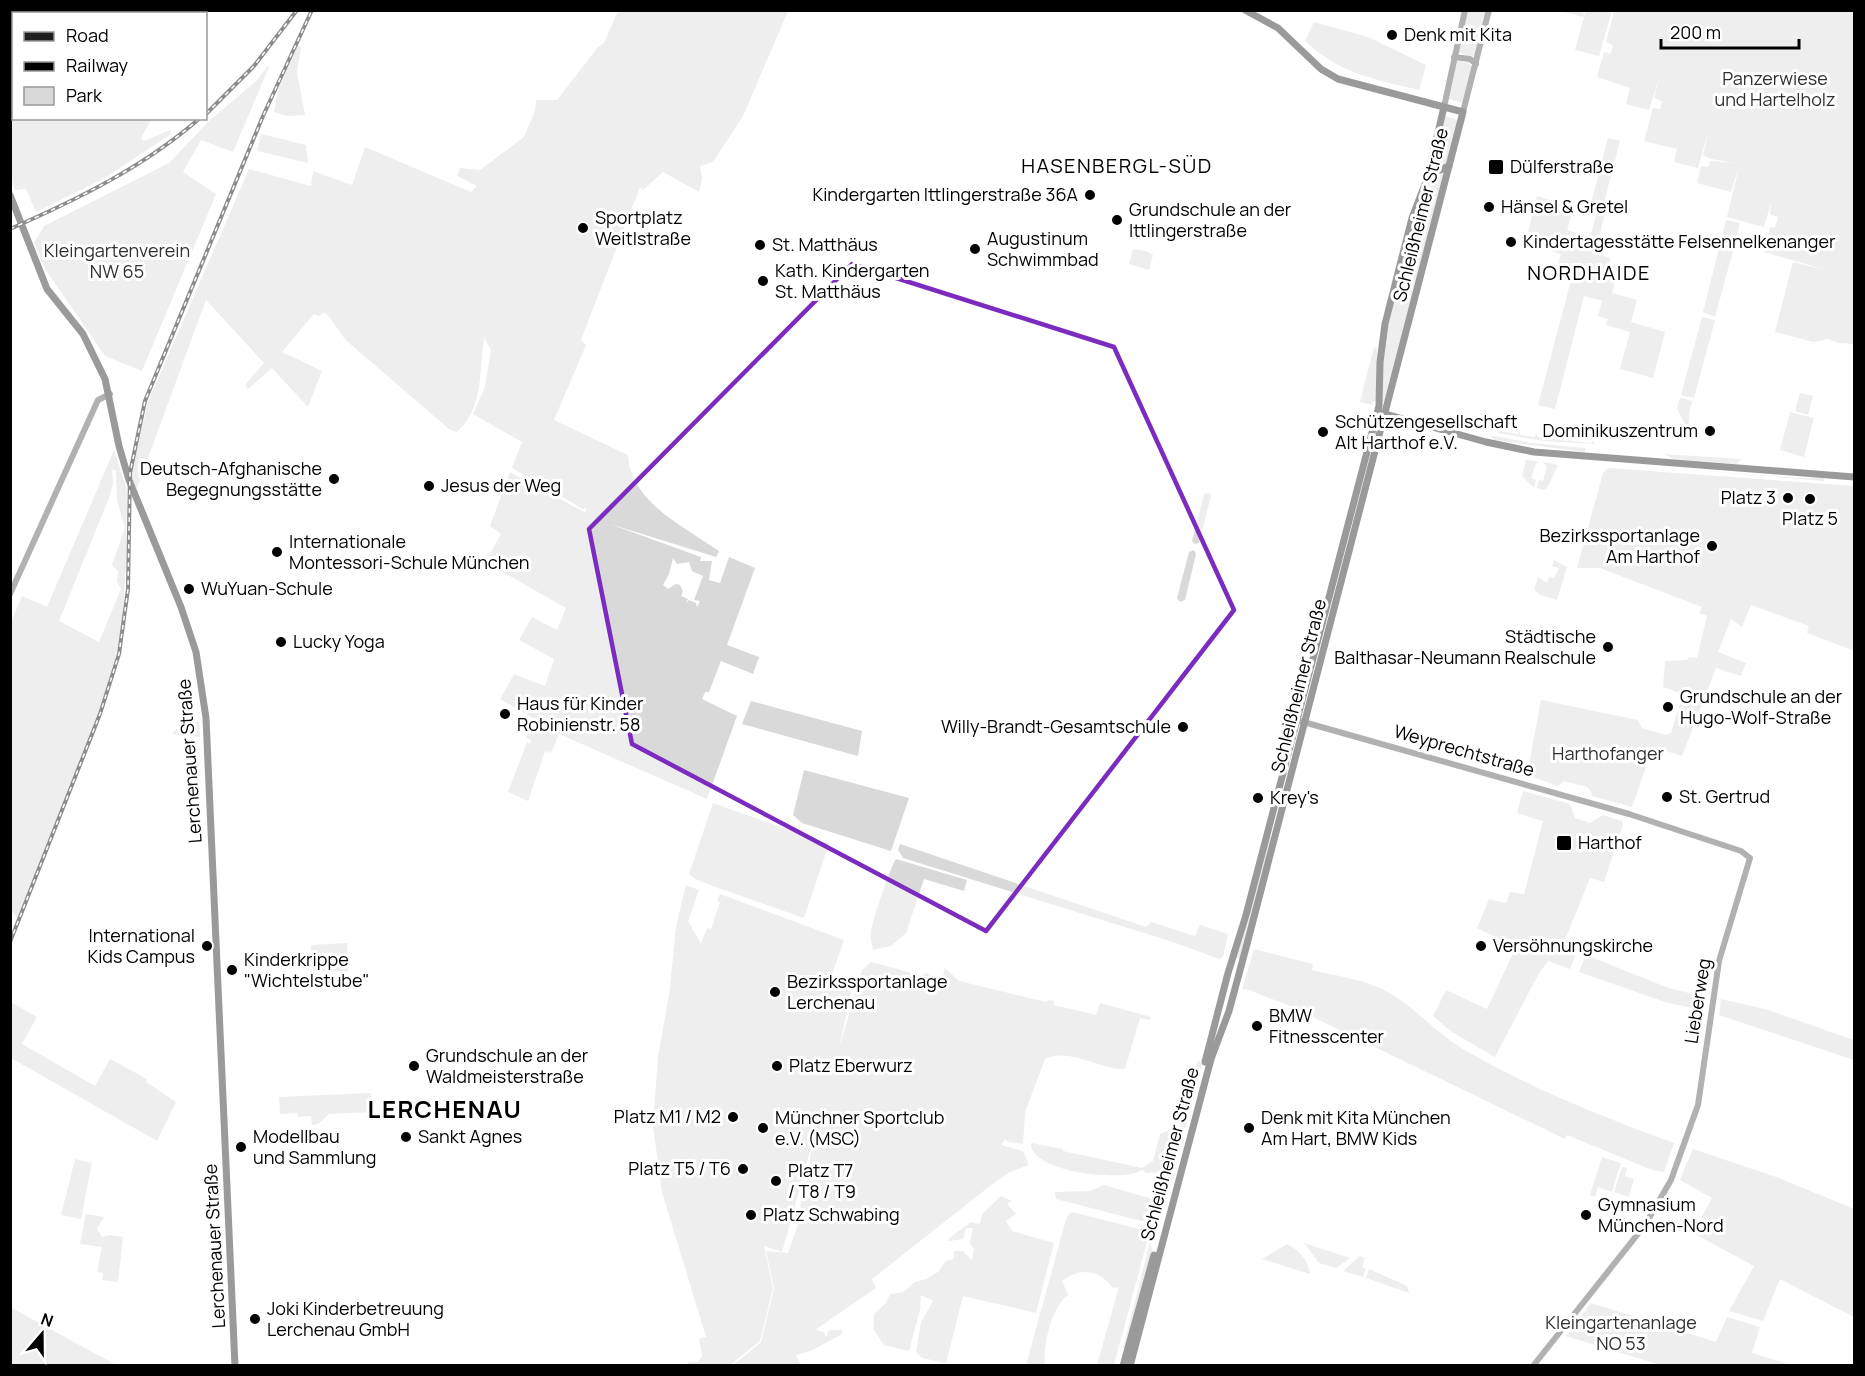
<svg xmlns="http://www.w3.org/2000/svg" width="1865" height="1376" viewBox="0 0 1865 1376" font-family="Manrope,sans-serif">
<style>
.green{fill:#d9d9d9;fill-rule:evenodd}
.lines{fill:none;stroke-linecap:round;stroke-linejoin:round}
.tertiary{stroke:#525252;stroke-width:6}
.secondary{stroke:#1f1f1f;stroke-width:7}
.rail-casing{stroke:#000;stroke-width:4}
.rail{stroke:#fff;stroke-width:1.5;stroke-dasharray:4.5;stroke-linecap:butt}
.marked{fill:none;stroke:#7b2cbf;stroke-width:4.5;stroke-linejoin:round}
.poi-dot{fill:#000;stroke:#fff;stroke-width:2}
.labels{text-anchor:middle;stroke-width:6;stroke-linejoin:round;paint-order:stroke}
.poi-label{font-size:18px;fill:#000;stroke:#fff;text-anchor:start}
.park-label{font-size:18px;fill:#303030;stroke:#fff}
.street-label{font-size:18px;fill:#000;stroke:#fff}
.neighbourhood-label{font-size:20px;letter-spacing:1.5px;fill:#000;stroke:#fff}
.district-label{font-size:24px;font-weight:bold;letter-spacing:1.5px;fill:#000;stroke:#fff}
</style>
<rect width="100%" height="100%" fill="#fff"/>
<g class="green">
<path d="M 618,11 L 788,11 L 743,116 L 713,162 L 700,166 L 702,179 L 699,192 L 663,172 L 643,190 L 640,187 L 581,340 L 586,345 L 554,420 L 628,455 C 630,502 685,527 719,551 L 716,557 L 610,524 L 701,557 L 700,561 L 712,561 L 709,580 L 720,583 L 729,557 L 755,568 L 727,645 L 759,657 L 753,674 L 721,661 L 709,692 L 705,692 L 702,699 L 737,716 L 707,799 L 559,734 L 551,753 L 545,751 L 528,801 L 508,792 L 527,742 L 530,744 L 531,740 L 526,738 L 533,718 L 500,699 L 514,674 L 545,686 L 554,659 L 519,640 L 532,617 L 557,630 L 566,608 L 485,562 L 501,534 L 490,526 L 510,472 L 586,513 L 586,508 L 583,509 L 512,468 L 522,442 L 473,414 L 485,387 L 491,350 L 484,338 C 479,370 484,408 457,432 L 450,430 L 348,342 C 338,332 333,319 324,312 L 319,316 L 314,314 L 282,352 L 322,371 L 308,407 L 272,368 L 248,389 L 245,385 L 264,363 L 206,300 L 137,488 L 131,483 L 132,471 L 148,402 L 249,169 L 311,186 L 313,171 L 352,185 L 365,147 L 471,192 L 477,186 L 457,176 L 460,168 L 480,170 L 524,137 L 535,111 L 536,100 L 557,100 L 598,47 L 604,43 ZM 673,558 L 677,564 L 689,562 L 692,571 L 703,576 L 694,600 L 700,601 L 697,607 L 696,603 L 689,600 L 686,603 L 688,599 L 681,596 L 683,591 L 680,585 L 676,584 L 668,589 L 663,585 L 669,574 Z"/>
<polygon points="1467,11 1487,11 1475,57 1456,52"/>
<polygon points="1558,11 1583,11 1584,16 1586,11 1612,11 1599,56 1575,50 1584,17"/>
<polygon points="1614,11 1854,11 1854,344 1838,343 1828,339 1813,342 1775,332 1793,262 1829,271 1764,252 1770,227 1775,228 1778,217 1770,214 1771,203 1764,227 1727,217 1739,167 1731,192 1697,183 1701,166 1708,167 1710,161 1734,163 1711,159 1703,155 1708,132 1698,168 1674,162 1677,149 1644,141 1653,108 1660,109 1662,101 1654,98 1660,76 1649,110 1626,104 1630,88 1597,77 1604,52 1611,54 1613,45 1606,42"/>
<path d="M 1314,22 L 1368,37 L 1426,65 L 1419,90 C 1374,79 1340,74 1305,41 Z"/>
<polygon points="10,33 14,35 14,118 147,119 151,120 141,138 144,141 170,130 171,134 103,179 36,212 26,189 15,190 11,178"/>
<polygon points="298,45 301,47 297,72 305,115 287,116 274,112 278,90"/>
<polygon points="1457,61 1468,62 1472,67 1463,103 1449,99"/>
<polygon points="267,67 269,67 233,152 201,140 183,172 216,194 142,371 105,356 45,269 34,243 44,226 169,163 209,121 256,81"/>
<polygon points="1445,116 1459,120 1446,164 1441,167 1435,163 1435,159"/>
<polygon points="261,134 306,145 308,163 257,151"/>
<polygon points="1608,138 1620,141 1602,210 1590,207"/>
<polygon points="1432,171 1444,171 1385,402 1383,402 1383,346 1414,217"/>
<polygon points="1537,196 1561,203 1559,209 1572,212 1567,230 1590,237 1597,212 1605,214 1595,253 1610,258 1609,265 1618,267 1612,293 1637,300 1631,322 1665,332 1653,378 1620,369 1630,332 1606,325 1608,319 1598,316 1602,301 1584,296 1555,409 1538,405 1571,280 1555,276 1561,254 1551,251 1554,239 1528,232"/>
<polygon points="1726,220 1740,223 1734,245 1721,240"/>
<polygon points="1720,244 1734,247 1715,317 1703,312"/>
<polygon points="1133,249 1146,251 1153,255 1149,270 1129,264"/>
<polygon points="1702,317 1715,320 1694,398 1681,395"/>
<polygon points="1374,347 1377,348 1376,401 1373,401 1372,405 1360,402"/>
<polygon points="1800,393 1813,396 1808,415 1795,411"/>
<polygon points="1680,398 1693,401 1690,408 1688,430 1677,409"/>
<polygon points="1790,412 1814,418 1804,457 1780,450"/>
<polygon points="1498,427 1499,431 1518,434 1519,431 1521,435 1535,437 1536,433 1538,437 1568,441 1569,438 1571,441 1591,443 1594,440 1594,444 1545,441 1498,433"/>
<polygon points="1490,435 1531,443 1585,448 1585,452 1494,440"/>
<path d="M 114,450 L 127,490 L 126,564 L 122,627 L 111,678 L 98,715 L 18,918 L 10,909 L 11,622 L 22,596 L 47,607 ZM 112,469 L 116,471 L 117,501 L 125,528 L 112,565 L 118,571 L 117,581 L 121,589 L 99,642 L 59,621 L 109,498 L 113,484 Z"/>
<polygon points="1663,454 1742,459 1736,464 1674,459"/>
<polygon points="1526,460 1540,462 1536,463 1531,478 1536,480 1534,488 1522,476"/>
<polygon points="1543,462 1558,465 1547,488 1543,490 1537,488 1539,480 1543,481 1547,466"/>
<polygon points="1633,465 1797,478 1824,478 1824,481"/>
<polygon points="1608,468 1854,486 1854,651 1807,633 1809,626 1751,605 1742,627 1731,619 1718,652 1746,663 1741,676 1716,668 1682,756 1653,747 1632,807 1592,796 1591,791 1587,787 1564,781 1558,786 1527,775 1541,700 1638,720 1642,728 1666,735 1671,733 1683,694 1663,687 1665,661 1687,660 1689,657 1697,658 1707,616 1699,613 1702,607 1600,568 1577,568 1603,473"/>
<polygon points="1209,492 1211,496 1199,543 1195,544 1192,541 1204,494"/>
<polygon points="1194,550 1196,554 1185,600 1180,602 1177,598 1189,552"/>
<polygon points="1554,560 1567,567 1557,600 1540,595 1534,589 1538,577 1547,583 1549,577 1554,578 1559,568 1552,566"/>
<polygon points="751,701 862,731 858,756 742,724"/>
<polygon points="189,722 199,722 200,737 172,734 178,727"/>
<polygon points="804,770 909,798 891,851 802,823 793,815"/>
<polygon points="1523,791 1570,804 1575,818 1590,823 1603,815 1622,821 1623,824 1604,882 1590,878 1563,945 1577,951 1570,969 1548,961 1538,975 1495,1057 1452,1032 1433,1016 1446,990 1487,1009 1516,947 1477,928 1489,899 1506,903 1510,892 1524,894 1543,821 1517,813"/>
<polygon points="713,803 829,844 804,918 710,885 695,879 689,874"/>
<polygon points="1269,836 1272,837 1240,959 1236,958"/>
<polygon points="900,844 1146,927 1151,922 1195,936 1200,925 1228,934 1223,957 1219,959 1173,942 903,858 898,850"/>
<path d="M 896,859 L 967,880 L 964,891 L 924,879 L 906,933 L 891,946 L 873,950 C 872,944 870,937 871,931 C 872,921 891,865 896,859 Z"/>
<path d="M 686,885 L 699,890 L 688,921 L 701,944 L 707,928 L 711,929 L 720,903 L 717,901 L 720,894 L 844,940 L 831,977 L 853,984 L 839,1048 L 862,970 L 871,962 L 912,973 L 915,980 L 926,973 L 942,979 L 945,968 L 959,981 L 1046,1002 L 1049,1000 L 1054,1001 L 1054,1005 L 1096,1015 L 1100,1003 L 1151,1017 L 1150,1020 L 1140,1018 L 1125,1069 C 1100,1070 1069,1047 1045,1059 L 1025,1112 L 1023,1144 L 1008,1142 L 1005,1139 L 1001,1145 L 1023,1151 L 1029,1165 L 1010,1172 L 990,1186 L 872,1279 L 876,1288 L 815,1330 L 824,1332 L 826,1337 L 829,1330 L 842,1330 L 842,1334 L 813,1350 L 796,1355 L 801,1365 L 733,1365 L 761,1342 L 774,1288 L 766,1251 L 788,1253 L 800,1218 L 801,1195 L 810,1174 L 810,1157 L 818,1123 L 782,1252 L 764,1246 L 773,1288 L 760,1341 L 730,1365 L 687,1365 L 689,1362 L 698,1362 L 702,1356 L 699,1339 L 706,1337 L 662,1192 L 653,1126 L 658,1057 L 670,988 L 676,926 Z"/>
<polygon points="347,943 348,971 313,972 311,945"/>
<path d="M 1254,949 L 1313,964 L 1312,970 C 1337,976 1368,980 1390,993 C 1416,1009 1437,1033 1463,1049 C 1528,1087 1602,1117 1674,1143 L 1664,1172 L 1652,1170 L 1567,1135 L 1565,1139 L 1288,1005 L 1246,989 L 1242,990 Z"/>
<polygon points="1586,955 1666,987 1704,997 1701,1010 1665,1002 1579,972"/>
<polygon points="1721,999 1768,1010 1854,1040 1854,1060 1719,1015"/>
<polygon points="11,1002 37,1017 22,1044 95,1086 110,1059 147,1079 146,1082 176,1102 157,1141 11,1058"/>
<polygon points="1198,1060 1202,1065 1186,1128 1180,1130"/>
<polygon points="371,1093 372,1112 329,1114 318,1124 312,1125 311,1116 298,1117 297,1113 280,1114 279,1097"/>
<path d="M 1167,1131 L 1173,1133 L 1163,1172 L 1146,1173 L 1142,1170 C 1123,1183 1029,1172 1031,1143 L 1063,1149 L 1063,1151 L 1142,1168 L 1153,1161 L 1160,1134 Z"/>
<polygon points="1178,1137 1183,1141 1164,1209 1157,1218"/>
<polygon points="1693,1149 1779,1178 1854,1209 1854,1317 1780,1279 1763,1321 1729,1311 1754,1266 1693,1233 1712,1198 1680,1180"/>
<polygon points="1602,1157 1621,1163 1612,1192 1598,1187 1595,1197 1590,1195"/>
<polygon points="75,1159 92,1163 81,1219 61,1215"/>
<polygon points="1622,1167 1627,1168 1625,1176 1634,1179 1629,1197 1614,1192"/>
<polygon points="1104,1185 1159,1201 1153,1220 1141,1221 1056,1199 1055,1192 1090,1191"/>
<polygon points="1001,1196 1012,1201 1007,1204 1016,1214 1006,1221 1012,1231 1054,1243 1036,1313 963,1296 946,1363 922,1358 916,1352 921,1322 933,1301 921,1295 920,1310 909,1351 884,1345 874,1330 874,1314 886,1303 890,1294 903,1292 915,1282 926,1279 938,1272 946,1261 954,1259 954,1251 963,1251 972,1260 974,1249 970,1244 973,1228 966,1228 963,1239 949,1241 948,1239 971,1222 980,1224 982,1214"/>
<path d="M 1072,1212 L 1139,1229 L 1148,1238 L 1114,1365 L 1097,1365 L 1119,1287 L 1113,1288 C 1099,1269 1080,1267 1062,1281 L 1068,1295 C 1051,1308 1043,1345 1045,1365 L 1026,1365 L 1067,1216 Z"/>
<polygon points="86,1214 104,1217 97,1229 102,1237 110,1235 123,1237 118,1282 102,1280 103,1273 97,1272 102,1247 80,1244"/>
<polygon points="1150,1242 1153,1254 1125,1348 1123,1348"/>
<polygon points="1304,1243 1350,1258 1336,1268 1319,1263"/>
<path d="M 1287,1244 C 1300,1251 1308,1260 1310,1274 L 1262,1259 Z"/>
<polygon points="1360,1256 1365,1258 1362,1267 1366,1269 1363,1277 1343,1271"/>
<polygon points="1369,1269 1407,1286 1409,1293 1366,1278"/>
<polygon points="1591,1303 1716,1342 1727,1317 1760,1327 1752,1353 1791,1365 1660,1365 1566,1336"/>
<polygon points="10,1307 116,1365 15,1365 11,1363"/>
</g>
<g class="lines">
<g class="tertiary">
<polyline points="1454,57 1470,59 1476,64"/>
<polyline points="1444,107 1465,10"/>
<polyline points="1463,112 1489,10"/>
<polyline points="10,594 98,400 110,394"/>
<polyline points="1300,721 1629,814 1741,851 1750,858 1719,961 1698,1105 1671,1180 1645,1225 1533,1366"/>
</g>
<g class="secondary">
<polyline points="1431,163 1440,170 1449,166"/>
<polyline points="10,195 47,289 83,334 105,379 119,446 129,480 181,607 196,652 206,718 235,1366"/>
<polyline points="1382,413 1486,442 1534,452 1854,477"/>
<polyline points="1205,1062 1228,973 1246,915 1379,406 1380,362 1385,324 1412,218 1427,179 1444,107"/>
<polyline points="1123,1366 1154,1255"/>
<polyline points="1130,1366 1211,1059 1229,1011 1247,944 1463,112 1338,79 1321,69 1278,28 1245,10"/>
</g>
<defs>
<g id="rail">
<polyline points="206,114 254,66 297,10"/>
<path d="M 10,229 C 78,199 144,167 200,118"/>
<polyline points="10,942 100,714 119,654 128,589 130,473 145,401 263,116 312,10"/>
</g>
</defs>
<use href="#rail" class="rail-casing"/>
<use href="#rail" class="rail"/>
</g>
<path d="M0 0H1865V1376H0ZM 852,264 L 1114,347 L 1234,610 L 986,931 L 632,744 L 589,529 Z" fill="#fff" fill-opacity=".55" fill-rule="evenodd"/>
<path class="marked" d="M 852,264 L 1114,347 L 1234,610 L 986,931 L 632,744 L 589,529 Z"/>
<g class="poi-dot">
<circle cx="1392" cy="35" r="6"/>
<rect x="1488" y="159" width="16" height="16" rx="3"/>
<circle cx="1090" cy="195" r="6"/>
<circle cx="1489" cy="207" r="6"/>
<circle cx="1117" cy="220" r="6"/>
<circle cx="583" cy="228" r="6"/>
<circle cx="1511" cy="242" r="6"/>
<circle cx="760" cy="245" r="6"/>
<circle cx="975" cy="249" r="6"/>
<circle cx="763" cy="281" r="6"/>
<circle cx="1710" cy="431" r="6"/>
<circle cx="1323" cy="432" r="6"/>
<circle cx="334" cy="479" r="6"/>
<circle cx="429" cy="486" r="6"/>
<circle cx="1788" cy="498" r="6"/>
<circle cx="1810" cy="499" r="6"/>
<circle cx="1712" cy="546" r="6"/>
<circle cx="277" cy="552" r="6"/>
<circle cx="189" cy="589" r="6"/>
<circle cx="281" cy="642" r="6"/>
<circle cx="1608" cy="647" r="6"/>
<circle cx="1668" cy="707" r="6"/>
<circle cx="505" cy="714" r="6"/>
<circle cx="1183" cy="727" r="6"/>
<circle cx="1667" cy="797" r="6"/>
<circle cx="1258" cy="798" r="6"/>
<rect x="1556" y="835" width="16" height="16" rx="3"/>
<circle cx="207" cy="946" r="6"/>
<circle cx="1481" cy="946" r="6"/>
<circle cx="232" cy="970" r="6"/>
<circle cx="775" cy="992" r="6"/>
<circle cx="1257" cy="1026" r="6"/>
<circle cx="414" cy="1066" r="6"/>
<circle cx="777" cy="1066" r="6"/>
<circle cx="733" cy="1117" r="6"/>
<circle cx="763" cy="1128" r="6"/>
<circle cx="1249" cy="1128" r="6"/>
<circle cx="406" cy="1137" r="6"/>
<circle cx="241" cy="1147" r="6"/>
<circle cx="743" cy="1169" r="6"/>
<circle cx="776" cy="1181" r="6"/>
<circle cx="751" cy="1215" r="6"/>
<circle cx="1586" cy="1215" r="6"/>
<circle cx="255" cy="1319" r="6"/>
</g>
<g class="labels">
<g class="poi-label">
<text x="1404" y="41">Denk mit Kita</text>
<text x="1510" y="173">Dülferstraße</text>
<text x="1078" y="201" text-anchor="end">Kindergarten Ittlingerstraße 36A</text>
<text x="1501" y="213">Hänsel &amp; Gretel</text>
<text x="1129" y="216">Grundschule an der<tspan x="1129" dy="21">Ittlingerstraße</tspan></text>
<text x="595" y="224">Sportplatz<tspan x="595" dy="21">Weitlstraße</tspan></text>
<text x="987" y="245">Augustinum<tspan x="987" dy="21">Schwimmbad</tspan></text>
<text x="1523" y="248">Kindertagesstätte Felsennelkenanger</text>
<text x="772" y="251">St. Matthäus</text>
<text x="775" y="277">Kath. Kindergarten<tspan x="775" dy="21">St. Matthäus</tspan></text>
<text x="1335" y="428">Schützengesellschaft<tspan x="1335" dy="21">Alt Harthof e.V.</tspan></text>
<text x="1698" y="437" text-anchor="end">Dominikuszentrum</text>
<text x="322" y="475" text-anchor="end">Deutsch-Afghanische<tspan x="322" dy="21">Begegnungsstätte</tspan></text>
<text x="441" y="492">Jesus der Weg</text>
<text x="1776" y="504" text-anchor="end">Platz 3</text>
<text x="1810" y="525" text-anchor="middle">Platz 5</text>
<text x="1700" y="542" text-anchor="end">Bezirkssportanlage<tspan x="1700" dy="21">Am Harthof</tspan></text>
<text x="289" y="548">Internationale<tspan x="289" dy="21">Montessori-Schule München</tspan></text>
<text x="201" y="595">WuYuan-Schule</text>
<text x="1596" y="643" text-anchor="end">Städtische<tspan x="1596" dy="21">Balthasar-Neumann Realschule</tspan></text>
<text x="293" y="648">Lucky Yoga</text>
<text x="1680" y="703">Grundschule an der<tspan x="1680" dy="21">Hugo-Wolf-Straße</tspan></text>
<text x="517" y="710">Haus für Kinder<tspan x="517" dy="21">Robinienstr. 58</tspan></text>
<text x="1171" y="733" text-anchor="end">Willy-Brandt-Gesamtschule</text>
<text x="1679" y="803">St. Gertrud</text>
<text x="1270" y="804">Krey's</text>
<text x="1578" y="849">Harthof</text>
<text x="195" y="942" text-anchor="end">International<tspan x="195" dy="21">Kids Campus</tspan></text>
<text x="1493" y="952">Versöhnungskirche</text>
<text x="244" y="966">Kinderkrippe<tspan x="244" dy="21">"Wichtelstube"</tspan></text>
<text x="787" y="988">Bezirkssportanlage<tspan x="787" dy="21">Lerchenau</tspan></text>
<text x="1269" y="1022">BMW<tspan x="1269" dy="21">Fitnesscenter</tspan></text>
<text x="426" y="1062">Grundschule an der<tspan x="426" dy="21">Waldmeisterstraße</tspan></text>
<text x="789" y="1072">Platz Eberwurz</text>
<text x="721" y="1123" text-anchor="end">Platz M1 / M2</text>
<text x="775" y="1124">Münchner Sportclub<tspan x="775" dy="21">e.V. (MSC)</tspan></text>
<text x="1261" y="1124">Denk mit Kita München<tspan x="1261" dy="21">Am Hart, BMW Kids</tspan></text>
<text x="253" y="1143">Modellbau<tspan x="253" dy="21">und Sammlung</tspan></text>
<text x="418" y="1143">Sankt Agnes</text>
<text x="731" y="1175" text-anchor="end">Platz T5 / T6</text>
<text x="788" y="1177">Platz T7<tspan x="788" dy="21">/ T8 / T9</tspan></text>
<text x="1598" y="1211">Gymnasium<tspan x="1598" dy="21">München-Nord</tspan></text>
<text x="763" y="1221">Platz Schwabing</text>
<text x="267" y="1315">Joki Kinderbetreuung<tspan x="267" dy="21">Lerchenau GmbH</tspan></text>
</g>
<g class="park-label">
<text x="1775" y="85">Panzerwiese<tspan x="1775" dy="21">und Hartelholz</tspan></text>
<text x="117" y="257">Kleingartenverein<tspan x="117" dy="21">NW 65</tspan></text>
<text x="1608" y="760">Harthofanger</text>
<text x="1621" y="1329">Kleingartenanlage<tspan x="1621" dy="21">NO 53</tspan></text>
</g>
<g class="street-label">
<text transform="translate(1421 215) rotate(-76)" y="6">Schleißheimer Straße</text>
<text transform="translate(1299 686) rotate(-76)" y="6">Schleißheimer Straße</text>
<text transform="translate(1464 751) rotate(16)" y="6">Weyprechtstraße</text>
<text transform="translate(190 761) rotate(-94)" y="6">Lerchenauer Straße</text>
<text transform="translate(1698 1001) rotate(-81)" y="6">Lieberweg</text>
<text transform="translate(1170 1154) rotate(-75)" y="6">Schleißheimer Straße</text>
<text transform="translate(215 1246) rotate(-93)" y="6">Lerchenauer Straße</text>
</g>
<g class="neighbourhood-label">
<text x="1117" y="173">HASENBERGL-SÜD</text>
<text x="1589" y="280">NORDHAIDE</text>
</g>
<g class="district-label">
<text x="445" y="1118">LERCHENAU</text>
</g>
</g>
<rect width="1865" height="1376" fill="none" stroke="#000000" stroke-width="24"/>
<rect x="12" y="12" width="195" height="108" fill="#ffffff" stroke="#999999" stroke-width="1.5"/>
<rect x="24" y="32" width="30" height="9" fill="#1f1f1f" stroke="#999999" stroke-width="1.5"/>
<text x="66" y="42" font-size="18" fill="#000000">Road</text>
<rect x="24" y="62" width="30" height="9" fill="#000000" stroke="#999999" stroke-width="1.5"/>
<text x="66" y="72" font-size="18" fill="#000000">Railway</text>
<rect x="24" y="87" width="30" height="18" fill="#d9d9d9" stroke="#999999" stroke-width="1.5"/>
<text x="66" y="102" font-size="18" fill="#000000">Park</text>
<g transform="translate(42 1334) rotate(20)" stroke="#ffffff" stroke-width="4.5" paint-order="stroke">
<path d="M0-4.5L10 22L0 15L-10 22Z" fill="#000000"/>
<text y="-9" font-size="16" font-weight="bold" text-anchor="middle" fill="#000000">N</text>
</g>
<path d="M1661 39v9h138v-9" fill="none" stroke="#000000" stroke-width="3"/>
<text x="1670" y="39" font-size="18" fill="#000000" stroke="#ffffff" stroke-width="4.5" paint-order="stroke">200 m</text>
</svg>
